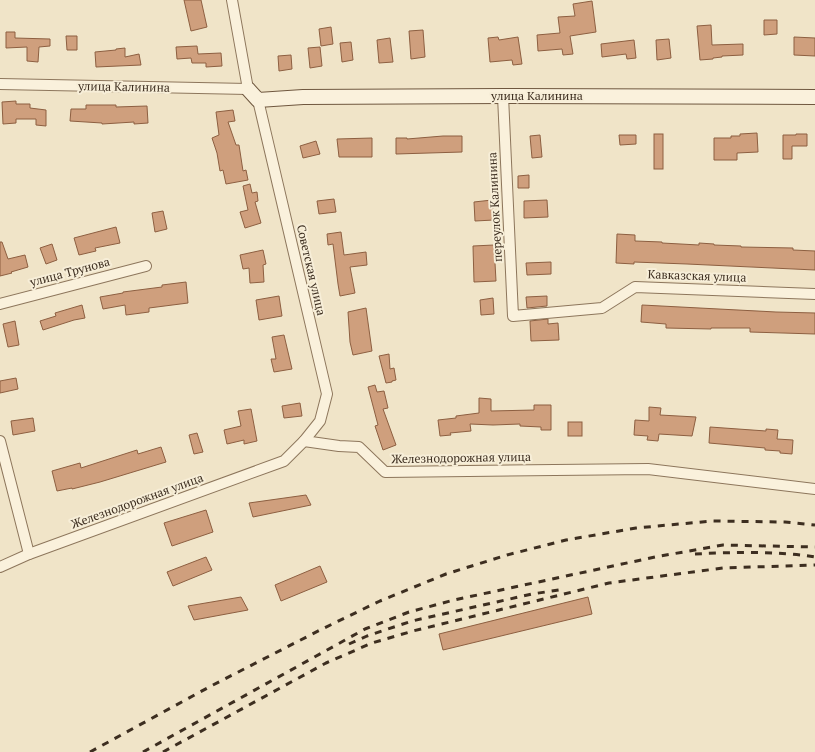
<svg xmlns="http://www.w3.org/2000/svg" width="815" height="752" viewBox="0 0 815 752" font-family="'PT Serif',serif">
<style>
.building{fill:#cf9f7d;stroke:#8d5f41}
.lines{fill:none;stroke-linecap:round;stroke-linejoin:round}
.street-casing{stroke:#8d765c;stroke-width:12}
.secondary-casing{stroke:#6f573f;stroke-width:16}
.street{stroke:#faf1dc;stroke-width:10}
.secondary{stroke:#faf1dc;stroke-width:14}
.rail{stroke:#3d2e20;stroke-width:3;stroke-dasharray:7 7;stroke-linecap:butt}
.labels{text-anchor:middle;stroke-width:4;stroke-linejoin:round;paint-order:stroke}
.street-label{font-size:12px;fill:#3d2e20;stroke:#f7eed8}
</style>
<rect width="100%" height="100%" fill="#f0e4c8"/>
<g class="building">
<polygon points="184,0 201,0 207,27 191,31"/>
<polygon points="592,1 596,32 570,36 573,54 563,55 562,49 538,51 537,35 560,33 558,17 575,16 573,4"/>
<polygon points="764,20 777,20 777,34 764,35"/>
<polygon points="711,25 712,45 743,44 743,55 722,56 722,57 713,58 713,59 700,60 697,26"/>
<polygon points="331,27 333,44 321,46 319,29"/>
<polygon points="423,30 425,57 411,59 409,31"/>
<polygon points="6,32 15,32 15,38 50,39 50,46 39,47 38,62 27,61 27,47 6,48"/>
<polygon points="66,36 77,36 77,50 67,50"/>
<polygon points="498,37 499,40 518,37 522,64 513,65 512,60 490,62 488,38"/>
<polygon points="794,37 815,38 815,56 794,55"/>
<polygon points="390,38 393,62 379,63 377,40"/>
<polygon points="669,39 671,58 657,60 656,40"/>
<polygon points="634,40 636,58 627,59 626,54 602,57 601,44"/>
<polygon points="351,42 353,60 342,62 340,43"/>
<polygon points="197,46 198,54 221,53 222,66 206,67 206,63 192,63 191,58 177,59 176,47"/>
<polygon points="320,47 322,66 310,68 308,48"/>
<polygon points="125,48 125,57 139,54 141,65 96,67 95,52 116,50 116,49"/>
<polygon points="291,55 292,69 279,71 278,56"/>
<polygon points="16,101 16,104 30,104 30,108 46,110 46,126 36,125 36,119 16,119 16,123 3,124 2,102"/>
<polygon points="86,105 116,105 116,107 147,106 148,123 134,124 134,122 102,124 102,123 70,121 71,109 86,109"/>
<polygon points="233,110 235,121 228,122 236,145 239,145 243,171 246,170 248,180 226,184 223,170 220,171 217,153 212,138 219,135 216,112"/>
<polygon points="757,133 758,152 737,153 737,160 714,160 714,138 731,138 731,136 740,136 740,134"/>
<rect x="654" y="134" width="9" height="35"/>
<polygon points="796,134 807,134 807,146 792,146 792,159 783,159 783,135 796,135"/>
<polygon points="540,135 542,157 532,158 530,136"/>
<polygon points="619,135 636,135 636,144 620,145"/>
<polygon points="443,136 462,136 462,152 396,154 396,138 407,138 407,139"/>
<polygon points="372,138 372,157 339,157 337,139"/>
<polygon points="316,141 320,154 303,158 300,146"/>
<polygon points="529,175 529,188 518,188 518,176"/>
<polygon points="250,184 252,193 257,192 258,201 255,202 261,223 245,228 240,212 248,210 243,186"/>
<polygon points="334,199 336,212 319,214 317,201"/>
<polygon points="492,200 494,220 475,221 474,202"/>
<polygon points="547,200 548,217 524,218 524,201"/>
<polygon points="163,211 167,229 155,232 152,213"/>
<polygon points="116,227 120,243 95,248 96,251 79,255 74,238"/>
<polygon points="341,232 344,255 366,252 367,265 350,267 355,293 340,296 338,284 333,244 328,245 327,234"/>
<polygon points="617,234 635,235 635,241 662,242 662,243 699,245 699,243 714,244 714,245 741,246 741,247 793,248 793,250 815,251 815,270 687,264 634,262 634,264 616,263"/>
<polygon points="0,242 2,242 8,259 25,255 28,267 11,272 12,273 0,276"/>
<polygon points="52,244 57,260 46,264 40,248"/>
<polygon points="494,245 496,281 474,282 473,246"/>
<polygon points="263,250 266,264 263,265 264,282 250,283 249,268 243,269 240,255"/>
<polygon points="551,262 551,274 527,275 526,263"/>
<polygon points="186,282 188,303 149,308 149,312 126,315 125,305 103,309 100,297 123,293 123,292 162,287 162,285"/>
<polygon points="279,296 282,316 259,320 256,300"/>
<polygon points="547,296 547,306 527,308 526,297"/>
<polygon points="493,298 494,314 481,315 480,300"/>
<polygon points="82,305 85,318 74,320 43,330 40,321 56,316 55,313"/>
<polygon points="642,305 776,312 815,313 815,334 750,332 750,328 711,328 711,329 666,328 666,324 641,322"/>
<polygon points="366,308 372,351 353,355 350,342 348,312"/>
<polygon points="548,319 548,324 558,323 559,340 531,341 530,321"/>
<polygon points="15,321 19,345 8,347 3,324"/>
<polygon points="284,335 292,369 274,372 271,359 276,359 272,337"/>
<polygon points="389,354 390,369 394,368 396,380 392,381 392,382 386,383 379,356"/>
<polygon points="16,378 18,389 0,393 0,381"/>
<polygon points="375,385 377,392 384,391 388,408 383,409 396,445 383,450 375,426 378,425 368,387"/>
<polygon points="479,398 491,399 491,411 534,410 534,405 551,405 551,430 541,430 541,427 520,426 520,424 493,425 470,424 471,431 450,433 451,435 440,436 438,420 456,418 456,416 479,413"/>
<polygon points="300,403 302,416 284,418 282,406"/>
<polygon points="649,407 661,408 660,415 696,417 692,436 659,434 658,441 647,440 648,436 634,435 635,420 649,421"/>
<polygon points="251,409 257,441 244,444 244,440 227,444 224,430 241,426 238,411"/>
<polygon points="33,418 35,431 13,435 11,421"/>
<rect x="568" y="422" width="14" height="14"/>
<polygon points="710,427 766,431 766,429 778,430 777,439 793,440 792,454 780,453 780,451 765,450 765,448 709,443"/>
<polygon points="197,433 203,452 194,454 189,435"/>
<polygon points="161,447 166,462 100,482 72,489 72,488 57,491 52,471 80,463 81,468 137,450 138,454"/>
<polygon points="306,495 311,505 253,517 249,503"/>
<polygon points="206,510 213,532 172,546 164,523"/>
<polygon points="206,557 212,570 173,586 167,572"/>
<polygon points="320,566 327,582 281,601 275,585"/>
<polygon points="241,597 248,610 194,620 188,606"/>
<polygon points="588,597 592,614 443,650 439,634"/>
</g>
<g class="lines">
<defs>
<g id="street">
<polyline points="0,84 248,89 232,0"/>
<polyline points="503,96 513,316 602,308 635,287 815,294"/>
<polyline points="0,304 146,266"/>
<polyline points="0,441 29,554"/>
<polyline points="304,441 339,446 359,447 385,472 648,469 815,489"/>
<polyline points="0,567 29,554 284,461 304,441 320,421 327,394 258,100"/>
</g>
<polyline id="secondary" points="248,89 258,100 303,97 503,96 815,97"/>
</defs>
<use href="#street" class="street-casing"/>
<use href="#secondary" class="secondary-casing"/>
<use href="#street" class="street"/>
<use href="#secondary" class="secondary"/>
<g class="rail">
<path d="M 695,554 C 734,552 777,551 815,557"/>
<polyline points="349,644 367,636 412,621 532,594 559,590"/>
<polyline points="90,752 211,686 322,629 380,601 446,574 507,555 566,540 636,528 712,521 785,522 815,525"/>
<polyline points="143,752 365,629 409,612 454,600 655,557 723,545 815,547"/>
<polyline points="163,752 326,663 372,643 413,631 609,583 723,568 815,565"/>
</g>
</g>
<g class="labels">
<g class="street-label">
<text transform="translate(124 87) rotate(1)" y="4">улица Калинина</text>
<text x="537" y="100">улица Калинина</text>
<text transform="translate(495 207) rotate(-93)" y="4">переулок Калинина</text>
<text transform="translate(311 270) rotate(77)" y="4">Советская улица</text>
<text transform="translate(70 272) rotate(-15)" y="4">улица Трунова</text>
<text transform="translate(697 276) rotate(2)" y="4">Кавказская улица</text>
<text transform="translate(461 458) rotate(-1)" y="4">Железнодорожная улица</text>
<text transform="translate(137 501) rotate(-20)" y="4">Железнодорожная улица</text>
</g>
</g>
</svg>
